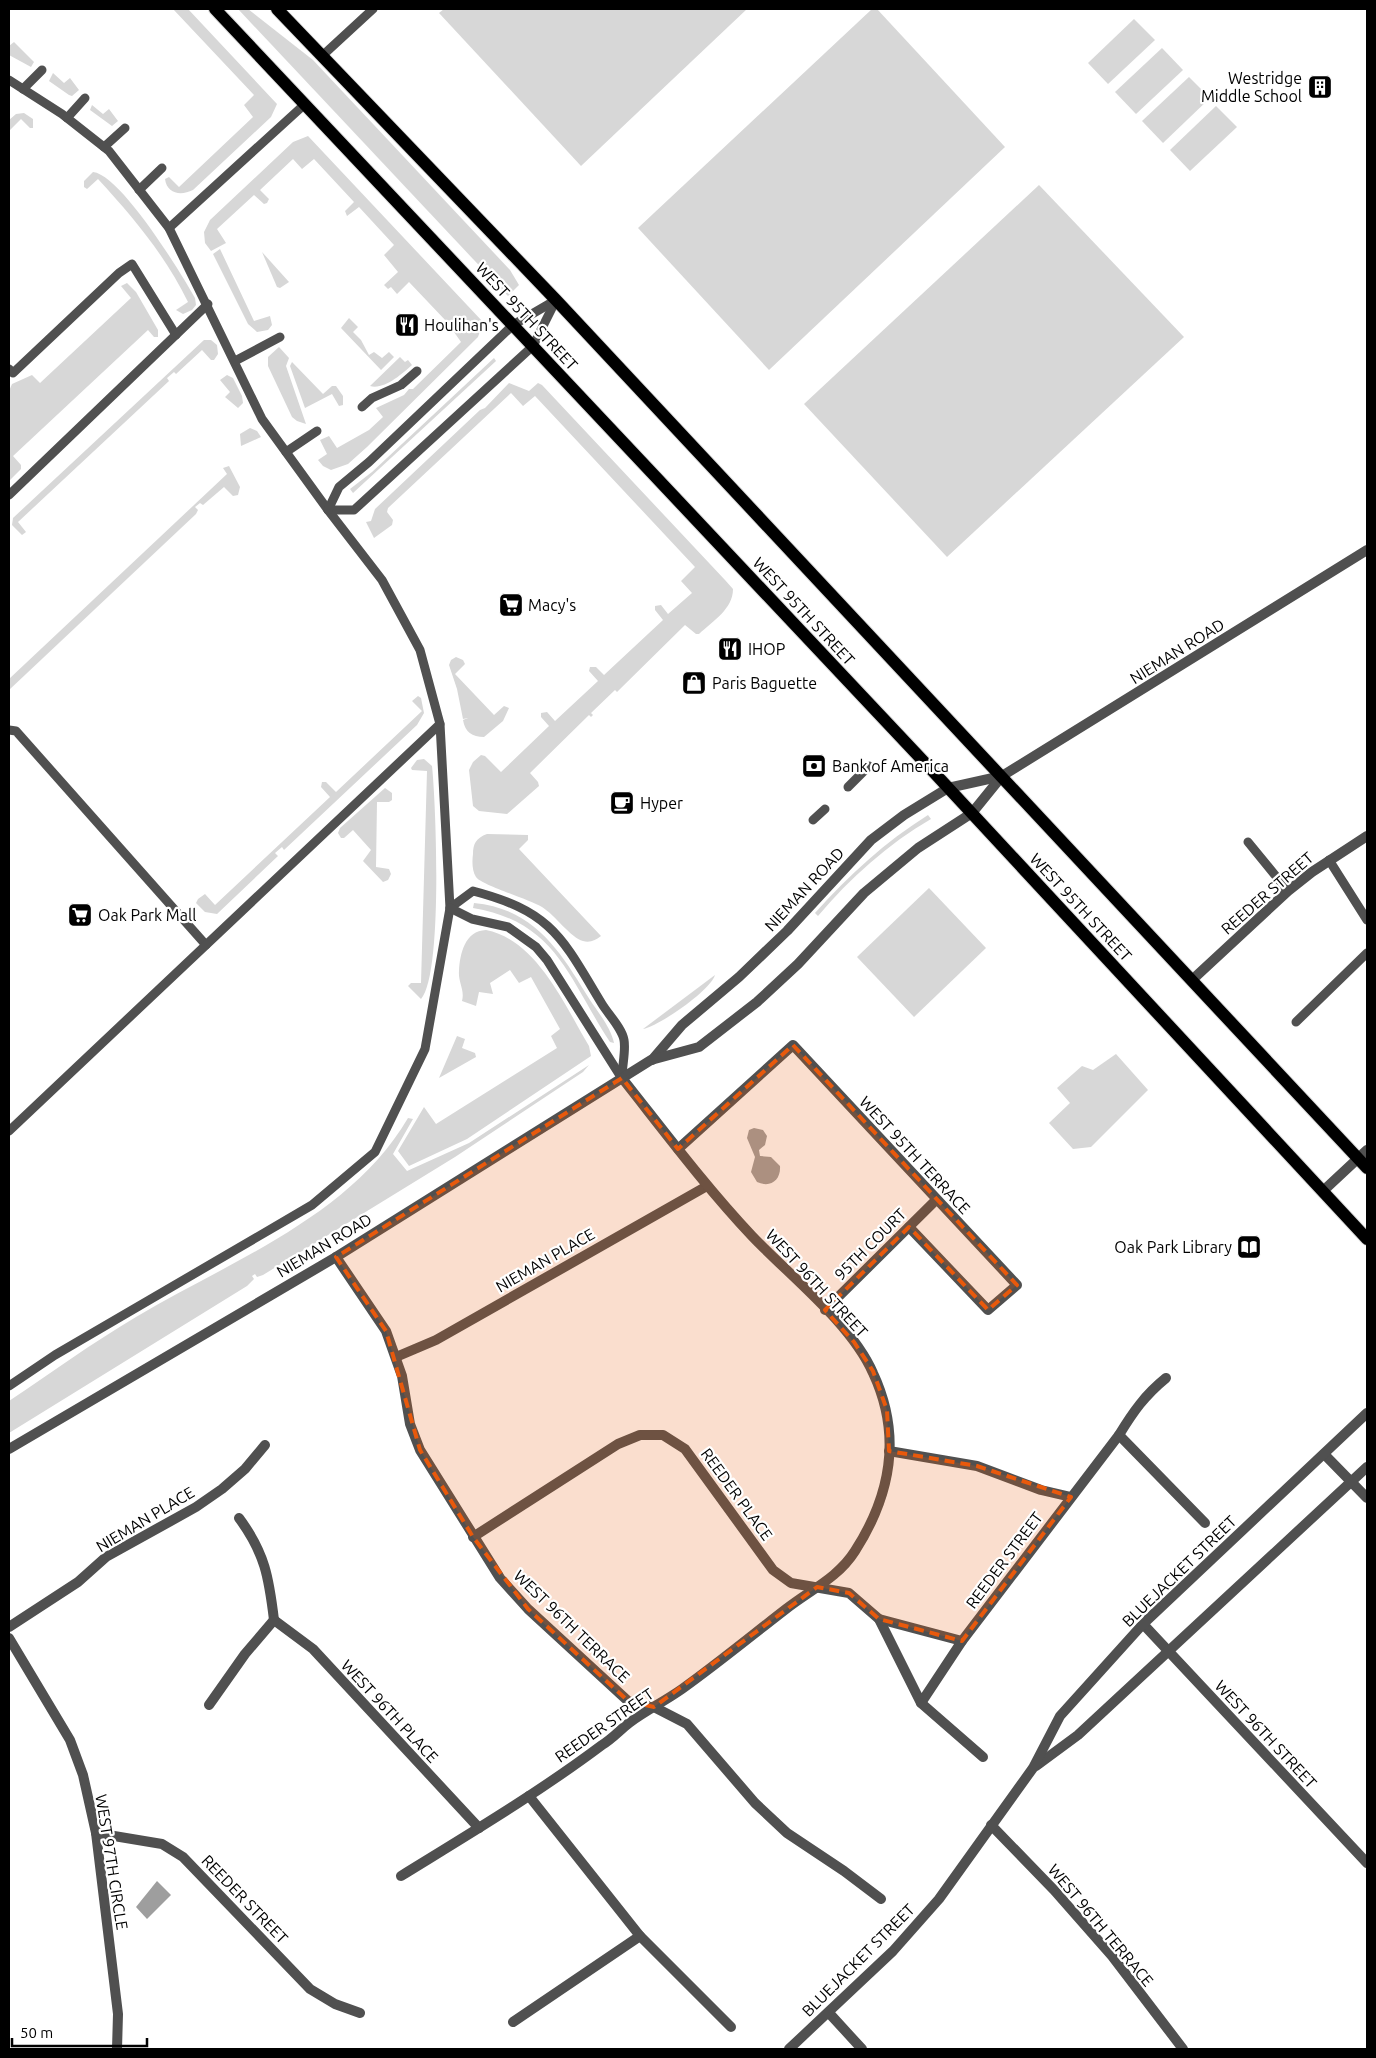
<svg xmlns="http://www.w3.org/2000/svg" width="1376" height="2058" viewBox="0 0 1376 2058" font-family="Ubuntu,sans-serif">
<style>
.green{fill:#d7d7d7}
.water{fill:#9e9e9e}
.lines{fill:none;stroke-linecap:round;stroke-linejoin:round}
.primary-casing{stroke:#dbdbdb;stroke-width:14}
.service{stroke:#505050;stroke-width:9}
.minor{stroke:#505050;stroke-width:10}
.tertiary{stroke:#505050;stroke-width:10}
.primary{stroke:#000;stroke-width:12}
.marked{fill:#e8590c;fill-opacity:0.2;stroke:#e8590c;stroke-width:4;stroke-dasharray:10 6;stroke-linejoin:round}
.labels{text-anchor:middle;stroke-width:4.5;stroke-linejoin:round;paint-order:stroke}
.poi-label{font-size:16px;fill:#000;stroke:#fff;text-anchor:start}
.street-label{font-size:16px;fill:#000;stroke:#fff}
</style>
<rect width="100%" height="100%" fill="#fff"/>
<g class="green">
<path d="M 173,9 L 188,9 L 277,104 L 271,117 L 193,190 C 181,196 167,194 165,179 L 169,177 L 179,187 L 253,117 L 244,105 L 254,95 Z"/>
<polygon points="238,9 248,9 313,60 510,270 519,285 508,296 505,293"/>
<polygon points="444,9 747,9 581,166 439,13"/>
<polygon points="872,9 877,9 1005,147 769,370 638,228"/>
<polygon points="1134,19 1155,40 1108,84 1088,63"/>
<polygon points="14,42 34,62 31,67 9,55 9,46"/>
<polygon points="1162,48 1183,70 1136,114 1115,92"/>
<polygon points="53,73 64,83 70,78 79,90 72,96 69,95 49,81"/>
<polygon points="1189,77 1210,98 1163,143 1142,121"/>
<polygon points="92,105 103,114 109,109 118,121 112,126 90,110"/>
<polygon points="1216,106 1237,127 1190,171 1170,150"/>
<polygon points="24,113 33,119 33,128 30,128 21,119 9,131 9,120 16,114"/>
<polygon points="308,136 483,322 478,337 367,447 348,464 331,470 323,466 318,460 327,454 320,440 329,436 337,448 369,430 383,417 376,408 404,395 409,389 413,389 461,342 447,322 409,282 397,294 391,287 388,289 384,285 398,272 384,255 394,245 359,207 347,216 345,211 354,202 314,159 302,169 293,159 260,190 269,199 267,203 264,204 254,195 217,229 226,243 211,251 205,243 204,232 210,220 293,142"/>
<path d="M 93,172 C 121,175 181,273 195,298 L 196,305 L 192,310 L 183,314 L 176,310 L 188,302 C 165,255 133,217 98,179 L 87,189 L 84,187 L 84,181 Z"/>
<polygon points="1039,185 1184,337 947,557 804,404"/>
<polygon points="220,249 254,321 270,316 272,325 268,330 257,332 248,324 213,254"/>
<polygon points="262,252 289,282 280,288 277,287"/>
<polygon points="127,283 136,292 158,330 158,337 154,337 148,330 13,456 21,465 21,469 9,481 9,391 12,384 32,375 40,383 131,298 121,286"/>
<polygon points="349,318 358,327 353,332 361,340 369,355 374,352 382,358 389,352 394,357 381,370 341,328"/>
<polygon points="204,340 211,340 217,345 218,354 214,360 211,360 202,350 176,374 174,372 167,378 169,381 18,522 26,532 22,535 12,525 13,518"/>
<polygon points="279,347 289,358 286,366 306,424 297,421 292,417 268,366 268,357"/>
<path d="M 400,357 L 405,362 L 408,360 L 412,365 C 402,374 384,390 370,386 Z"/>
<polygon points="494,358 496,361 353,493 350,489 372,472"/>
<polygon points="292,362 323,394 332,386 336,386 343,396 343,405 339,406 332,394 305,408 290,366"/>
<polygon points="227,375 233,378 242,396 243,403 238,408 225,397 230,392 220,380"/>
<path d="M 509,383 L 529,391 L 538,383 L 542,385 L 725,580 L 733,589 C 733,609 713,621 699,634 L 696,634 L 685,625 L 617,692 L 615,690 L 591,713 L 593,715 L 591,717 L 589,715 L 530,773 L 538,782 L 539,786 L 507,814 L 479,811 L 473,806 L 469,770 L 473,762 L 481,755 L 485,756 L 501,772 L 549,726 L 541,717 L 541,713 L 547,712 L 555,721 L 598,681 L 589,671 L 590,667 L 596,667 L 604,675 L 663,620 L 655,610 L 655,606 L 661,605 L 668,614 L 692,593 L 681,581 L 695,567 L 535,396 L 523,406 L 511,393 L 388,508 L 387,512 L 393,520 L 392,525 L 374,538 L 366,522 L 371,521 L 375,509 L 480,410 L 485,408 Z"/>
<polygon points="250,428 257,431 261,437 241,446 240,434"/>
<polygon points="229,466 240,487 238,495 233,496 224,487 203,505 200,503 195,507 198,510 196,514 9,690 9,679 227,474 223,468"/>
<path d="M 456,657 L 463,660 L 465,664 L 455,674 L 494,715 L 504,706 L 509,708 L 503,721 L 484,737 C 472,737 465,732 463,720 L 468,718 L 463,719 L 457,689 L 449,665 L 451,660 Z"/>
<polygon points="418,696 421,698 424,713 417,725 284,850 282,847 275,853 278,856 217,914 205,912 196,903 198,899 205,894 215,905 330,797 321,787 322,782 326,782 336,792 422,711 412,701"/>
<path d="M 424,759 L 432,766 C 436,804 443,974 421,999 L 408,986 L 411,983 L 421,983 L 427,771 L 412,770 L 411,768 L 417,760 Z"/>
<polygon points="385,788 392,793 392,800 389,802 377,802 376,867 389,869 391,874 388,880 383,882 363,861 371,850 353,830 344,838 341,838 338,833 340,828"/>
<path d="M 928,815 L 931,819 C 888,844 850,878 818,916 L 815,913 C 849,875 885,842 928,815 Z"/>
<path d="M 487,834 L 528,835 L 528,840 L 519,849 L 601,936 C 596,940 590,943 583,941 C 571,938 555,915 542,907 C 529,899 481,885 476,877 C 472,871 472,861 473,854 C 473,844 476,838 487,834 Z"/>
<polygon points="929,888 986,948 914,1017 857,957"/>
<path d="M 474,903 C 536,909 561,953 590,1000 C 598,1012 611,1028 614,1043 L 610,1042 C 569,980 557,922 473,908 Z"/>
<path d="M 486,930 C 537,940 565,1006 589,1046 L 591,1056 L 467,1139 L 409,1166 L 398,1151 L 424,1107 L 436,1124 L 557,1048 L 551,1036 L 560,1029 L 531,977 L 519,983 L 510,970 L 490,983 L 493,994 L 479,992 L 476,1006 L 462,1001 C 465,990 458,982 459,971 C 460,953 465,931 486,930 Z"/>
<path d="M 715,975 C 710,991 659,1026 643,1029 Z"/>
<polygon points="457,1036 465,1039 462,1048 475,1053 476,1057 439,1078"/>
<polygon points="1116,1054 1148,1090 1091,1147 1073,1149 1049,1123 1070,1103 1057,1088 1082,1066 1093,1070"/>
<path d="M 589,1065 L 583,1072 L 455,1157 L 263,1275 L 257,1277 L 255,1274 L 252,1276 L 254,1279 L 247,1286 L 9,1433 L 9,1401 C 51,1373 92,1343 136,1317 C 230,1261 350,1217 408,1118 L 413,1119 L 393,1154 L 407,1171 L 469,1143 Z"/>
</g>
<g class="water">
<path d="M 754,1128 L 763,1130 L 767,1136 L 765,1145 L 759,1150 L 760,1156 L 771,1157 L 780,1166 C 781,1181 770,1188 757,1182 L 751,1172 L 755,1157 L 747,1138 L 749,1130 Z"/>
<polygon points="157,1881 171,1895 147,1919 136,1907"/>
</g>
<g class="lines">
<defs>
<g id="primary">
<polyline points="215,9 927,765 1367,1239"/>
<polyline points="277,9 556,300 1367,1168"/>
</g>
</defs>
<use href="#primary" class="primary-casing"/>
<g class="service">
<polyline points="322,56 373,9"/>
<polyline points="9,80 62,114 109,151 169,228 262,419 328,510 382,580 420,650 440,724 450,908 425,1049 375,1152 312,1205 55,1355 9,1386"/>
<polyline points="23,89 42,70"/>
<polyline points="67,118 85,98"/>
<polyline points="104,147 125,128"/>
<polyline points="139,190 162,168"/>
<polyline points="169,228 305,104"/>
<polyline points="235,361 280,337"/>
<polyline points="9,369 13,373 119,273 132,264 176,335"/>
<polyline points="362,407 372,398 401,385 417,371"/>
<polyline points="286,452 317,431"/>
<polyline points="9,495 208,304"/>
<polyline points="328,510 354,510 533,346 556,300"/>
<polyline points="328,510 339,487 369,462 513,325 556,300"/>
<polyline points="9,730 16,731 206,945"/>
<polyline points="848,787 869,766"/>
<polyline points="813,820 825,809"/>
<polyline points="1248,842 1288,891"/>
<polyline points="1329,860 1367,920"/>
<path d="M 450,908 L 473,891 C 553,912 562,938 602,1004 C 608,1014 622,1028 624,1040 C 626,1051 622,1066 622,1078"/>
<polyline points="450,908 472,919 508,927 536,947 547,960 621,1077"/>
<polyline points="1296,1022 1367,953"/>
<polyline points="9,1131 440,724"/>
</g>
<g class="minor">
<polyline points="1192,980 1288,891 1312,872 1367,836"/>
<polyline points="652,1060 682,1025 739,977 787,931 871,840 904,815 948,788 1002,776 1367,550"/>
<polyline points="678,1149 793,1045 1017,1285 988,1310 909,1227"/>
<polyline points="1323,1191 1367,1150"/>
<polyline points="336,1257 386,1331 402,1376 410,1424 420,1450 500,1578 528,1609 628,1701 654,1707 687,1724 755,1803 787,1833 844,1871 881,1899"/>
<polyline points="825,1310 936,1200"/>
<polyline points="396,1357 436,1340 707,1186"/>
<polyline points="1119,1435 1205,1523"/>
<polyline points="9,1449 336,1257 651,1060 699,1047 757,1002 798,964 864,893 918,848 972,813 1002,776"/>
<polyline points="889,1451 977,1466 1041,1490 1071,1497"/>
<polyline points="1324,1454 1367,1498"/>
<path d="M 239,1518 C 265,1553 269,1578 274,1620"/>
<path d="M 473,1537 L 618,1444 L 640,1435 L 663,1435 L 685,1449 L 773,1570 L 791,1583 L 849,1593 L 879,1619 L 921,1703 L 962,1641 L 1119,1435 C 1133,1412 1145,1395 1166,1378"/>
<polyline points="879,1619 962,1641"/>
<polyline points="274,1620 313,1649 479,1828"/>
<polyline points="1143,1624 1367,1863"/>
<polyline points="9,1627 78,1582 106,1557 196,1507 222,1489 245,1469 265,1445"/>
<polyline points="9,1638 70,1740 83,1775 96,1833 118,2014 117,2049"/>
<polyline points="921,1703 983,1757"/>
<polyline points="209,1705 245,1654 274,1620"/>
<polyline points="529,1796 640,1936 731,2027"/>
<polyline points="991,1825 1054,1890 1112,1956 1183,2049"/>
<polyline points="96,1833 162,1844 183,1857 310,1989 335,2004 360,2013"/>
<path d="M 401,1876 C 469,1834 538,1793 602,1745 C 612,1739 620,1730 629,1723 C 645,1711 665,1701 682,1689 C 717,1664 751,1636 786,1609 C 810,1590 838,1578 855,1551 C 891,1495 902,1435 873,1373 C 851,1323 790,1276 752,1236 C 705,1186 664,1131 622,1078"/>
<polyline points="829,2013 862,2049"/>
<polyline points="513,2022 640,1936"/>
</g>
<g class="tertiary">
<polyline points="1036,1766 1078,1735 1367,1467"/>
<polyline points="789,2049 893,1951 939,1899 1033,1768 1060,1716 1143,1624 1367,1413"/>
</g>
<use href="#primary" class="primary"/>
</g>
<path class="marked" d="M 793,1045 L 1017,1285 L 988,1310 L 909,1227 L 825,1310 L 854,1342 L 873,1371 L 887,1410 L 889,1451 L 977,1466 L 1071,1497 L 962,1641 L 879,1619 L 849,1593 L 817,1587 L 654,1707 L 628,1701 L 528,1609 L 473,1537 L 420,1450 L 386,1331 L 336,1257 L 622,1078 L 678,1149 Z"/>
<defs>
<symbol id="building-square" viewBox="-11 -11 22 22"><rect x="-9" y="-9" width="18" height="18" rx="4" fill="#000" stroke="#fff"/><path d="M-4-6H4V6H1V3H-1V6H-4ZM-2.5-4.3h1.7v1.8h-1.7ZM.8-4.3h1.7v1.8H.8ZM-2.5-1h1.7V.8h-1.7ZM.8-1h1.7V.8H.8Z" fill="#fff"/></symbol>
<symbol id="restaurant-square" viewBox="-11 -11 22 22"><rect x="-9" y="-9" width="18" height="18" rx="4" fill="#000" stroke="#fff"/><path d="M-5-6h1v4h1v-4h1v4h1v-4h1v5L-1.5 .5V6h-2V.5L-5-1ZM5-6V6H3V1.5H1.5Q1.5-4 5-6Z" fill="#fff"/></symbol>
<symbol id="supermarket-square" viewBox="-11 -11 22 22"><rect x="-9" y="-9" width="18" height="18" rx="4" fill="#000" stroke="#fff"/><path d="M-6-5.5h2.5l.6 2H6L4.5 2H-2.5L-4.4-4H-6ZM-1.5 3.2a1.3 1.3 0 1 0 .1 0ZM3 3.2a1.3 1.3 0 1 0 .1 0Z" fill="#fff"/></symbol>
<symbol id="shop-square" viewBox="-11 -11 22 22"><rect x="-9" y="-9" width="18" height="18" rx="4" fill="#000" stroke="#fff"/><path d="M-5-2.5h2.3a2.7 3.5 0 0 1 5.4 0H5L5.5 6h-11ZM-1.5-2.5h3a1.5 2.3 0 0 0-3 0Z" fill="#fff"/></symbol>
<symbol id="bank-square" viewBox="-11 -11 22 22"><rect x="-9" y="-9" width="18" height="18" rx="4" fill="#000" stroke="#fff"/><path d="M-6-4H6V4H-6ZM0-2.3a2.3 2.3 0 1 0 0 4.6a2.3 2.3 0 1 0 0-4.6Z" fill="#fff"/></symbol>
<symbol id="cafe-square" viewBox="-11 -11 22 22"><rect x="-9" y="-9" width="18" height="18" rx="4" fill="#000" stroke="#fff"/><path d="M-5.5-4.5H6V0H3Q3 3.5 0 3.5H-2.5Q-5.5 3.5-5.5 0ZM3-3.2v2h1.7v-2ZM-6 4.5H4V6H-6Z" fill="#fff"/></symbol>
<symbol id="library-square" viewBox="-11 -11 22 22"><rect x="-9" y="-9" width="18" height="18" rx="4" fill="#000" stroke="#fff"/><path d="M-6-4Q-3-5.5-.7-3.5V5Q-3 3-6 4ZM6-4Q3-5.5 .7-3.5V5Q3 3 6 4Z" fill="#fff"/></symbol>
</defs>
<g fill-rule="evenodd">
<use href="#building-square" x="1306" y="73" width="28" height="28"/>
<use href="#restaurant-square" x="393" y="311" width="28" height="28"/>
<use href="#supermarket-square" x="497" y="591" width="28" height="28"/>
<use href="#restaurant-square" x="716" y="635" width="28" height="28"/>
<use href="#shop-square" x="680" y="669" width="28" height="28"/>
<use href="#bank-square" x="800" y="752" width="28" height="28"/>
<use href="#cafe-square" x="608" y="789" width="28" height="28"/>
<use href="#supermarket-square" x="66" y="901" width="28" height="28"/>
<use href="#library-square" x="1235" y="1233" width="28" height="28"/>
</g>
<g class="labels">
<g class="poi-label">
<text x="1302" y="84" text-anchor="end">Westridge<tspan x="1302" dy="18">Middle School</tspan></text>
<text x="424" y="331">Houlihan's</text>
<text x="528" y="611">Macy's</text>
<text x="748" y="655">IHOP</text>
<text x="712" y="689">Paris Baguette</text>
<text x="832" y="772">Bank of America</text>
<text x="640" y="809">Hyper</text>
<text x="98" y="921">Oak Park Mall</text>
<text x="1232" y="1253" text-anchor="end">Oak Park Library</text>
</g>
<g class="street-label">
<text transform="translate(527 316) rotate(47)" y="6">WEST 95TH STREET</text>
<text transform="translate(804 611) rotate(47)" y="6">WEST 95TH STREET</text>
<text transform="translate(1177 651) rotate(-32)" y="6">NIEMAN ROAD</text>
<text transform="translate(804 889) rotate(-47)" y="6">NIEMAN ROAD</text>
<text transform="translate(1267 893) rotate(-41)" y="6">REEDER STREET</text>
<text transform="translate(1081 907) rotate(47)" y="6">WEST 95TH STREET</text>
<text transform="translate(915 1155) rotate(47)" y="6">WEST 95TH TERRACE</text>
<text transform="translate(870 1244) rotate(-45)" y="6">95TH COURT</text>
<text transform="translate(324 1245) rotate(-31)" y="6">NIEMAN ROAD</text>
<text transform="translate(545 1260) rotate(-30)" y="6">NIEMAN PLACE</text>
<text transform="translate(817 1283) rotate(47)" y="6">WEST 96TH STREET</text>
<text transform="translate(737 1494) rotate(54)" y="6">REEDER PLACE</text>
<text transform="translate(145 1519) rotate(-31)" y="6">NIEMAN PLACE</text>
<text transform="translate(1004 1560) rotate(-53)" y="6">REEDER STREET</text>
<text transform="translate(1179 1571) rotate(-44)" y="6">BLUEJACKET STREET</text>
<text transform="translate(572 1626) rotate(44)" y="6">WEST 96TH TERRACE</text>
<text transform="translate(390 1711) rotate(47)" y="6">WEST 96TH PLACE</text>
<text transform="translate(604 1725) rotate(-35)" y="6">REEDER STREET</text>
<text transform="translate(1266 1734) rotate(47)" y="6">WEST 96TH STREET</text>
<text transform="translate(112 1862) rotate(81)" y="6">WEST 97TH CIRCLE</text>
<text transform="translate(245 1899) rotate(46)" y="6">REEDER STREET</text>
<text transform="translate(1101 1925) rotate(50)" y="6">WEST 96TH TERRACE</text>
<text transform="translate(858 1960) rotate(-45)" y="6">BLUEJACKET STREET</text>
</g>
</g>
<rect width="1376" height="2058" fill="none" stroke="#000000" stroke-width="20"/>
<path d="M12 2038v8h135v-8" fill="none" stroke="#000000" stroke-width="2.5"/>
<text x="20" y="2038" font-size="15" fill="#000000" stroke="#ffffff" stroke-width="4" paint-order="stroke">50 m</text>
</svg>
